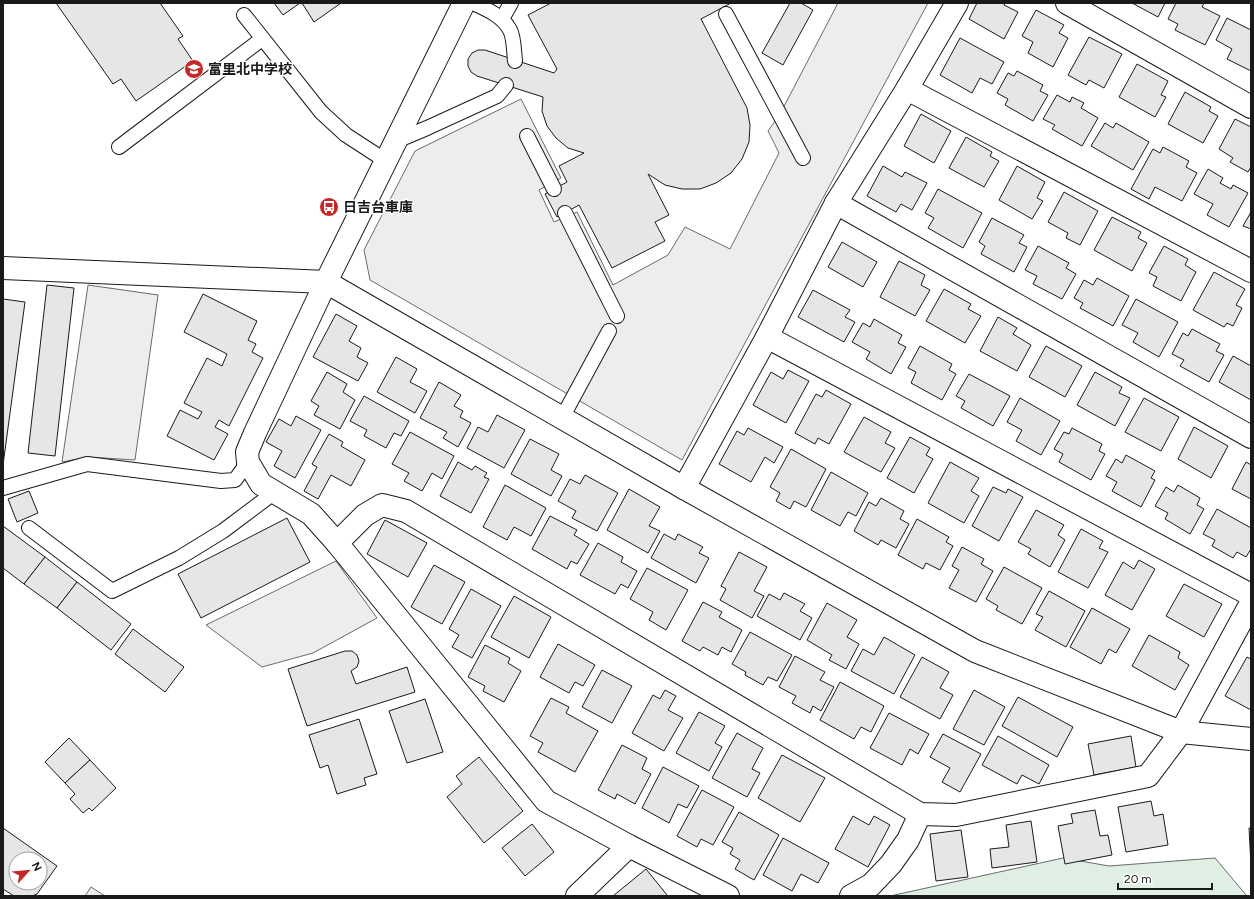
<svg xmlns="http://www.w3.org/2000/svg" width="1254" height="899" viewBox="0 0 1254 899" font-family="Figtree,'Noto Sans JP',sans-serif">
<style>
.green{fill:#e0efe3;stroke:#6a6a6a}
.parking{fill:#ededed;stroke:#6a6a6a}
.building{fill:#e6e6e6;stroke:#1a1a1a;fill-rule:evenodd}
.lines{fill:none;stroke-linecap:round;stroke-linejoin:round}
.lane-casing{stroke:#1a1a1a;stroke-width:16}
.street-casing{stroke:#1a1a1a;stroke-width:24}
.lane{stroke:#fff;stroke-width:14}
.street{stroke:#fff;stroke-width:22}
.labels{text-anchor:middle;stroke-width:3;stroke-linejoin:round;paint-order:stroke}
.poi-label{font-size:14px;font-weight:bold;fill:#1a1a1a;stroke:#fff;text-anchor:start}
</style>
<rect width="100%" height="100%" fill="#fff"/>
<polygon class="green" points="1063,858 1109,866 1215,858 1247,896 890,896"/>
<g class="parking">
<polygon points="838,3 928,3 682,460 370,280 364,250 415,151 521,99 561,178 539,190 554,222 577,212 613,285 668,255 685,227 730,249 779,153 768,131 780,114"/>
<polygon points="88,285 158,295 135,460 88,457 62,462"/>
<polygon points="336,561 377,618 313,653 262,667 206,625"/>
<polygon points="91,887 105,896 85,896"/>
</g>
<g class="building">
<polygon points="56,3 160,3 183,36 178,39 193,61 136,101 121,79 113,84"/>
<polygon points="274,3 300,3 283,15"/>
<polygon points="302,3 341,3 314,22"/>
<polygon points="551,3 731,3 701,19 747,108 750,125 749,142 742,159 731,173 716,183 700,189 682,189 665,185 648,174 669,215 655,222 665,241 612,268 579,205 557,217 545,194 567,182 559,166 584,153 568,148 556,138 547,126 542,111 543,97 477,76 471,72 468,66 468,59 472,53 478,50 485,50 554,73 557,69 528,15"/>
<polygon points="790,3 801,3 813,10 783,65 762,53"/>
<polygon points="977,3 1005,3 1004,5 1018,12 1004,39 969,19"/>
<polygon points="1132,3 1165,3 1158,17"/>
<polygon points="1176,3 1204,3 1202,7 1220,16 1205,45 1175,30 1178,24 1168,19"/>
<polygon points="1036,10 1064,25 1059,33 1068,38 1053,67 1028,53 1033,42 1022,36"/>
<polygon points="1227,18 1251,30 1251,71 1227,59 1232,49 1216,40"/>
<polygon points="1089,37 1122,54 1104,88 1089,80 1086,85 1068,75"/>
<polygon points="960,38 1004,62 992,84 980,78 972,93 940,75"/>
<polygon points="1137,64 1168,81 1161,95 1166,97 1155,117 1119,97"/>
<polygon points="1017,71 1043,85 1040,91 1048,95 1033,121 1005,105 1008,99 997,93 1008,73 1014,76"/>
<polygon points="1185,92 1211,107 1209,111 1218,116 1203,143 1168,124"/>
<polygon points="1057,95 1070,102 1072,97 1084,103 1081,108 1098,118 1082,146 1052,129 1055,125 1043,119"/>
<polygon points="921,114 951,131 934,163 904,146"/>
<polygon points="1235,119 1251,127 1251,167 1248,172 1230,162 1233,158 1219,149"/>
<polygon points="1105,123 1113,128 1116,123 1149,142 1133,170 1091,146"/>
<polygon points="966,137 992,152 990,156 999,161 984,187 949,168"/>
<polygon points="1163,147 1189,161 1186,167 1197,173 1182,201 1155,187 1149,199 1131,189 1153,149 1160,153"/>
<polygon points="883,166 902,177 905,172 927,183 912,210 901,204 896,212 867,196"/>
<polygon points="1017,166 1045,182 1037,198 1043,201 1032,219 999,200"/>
<polygon points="1208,169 1223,178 1220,183 1231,189 1233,185 1248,193 1229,227 1207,215 1213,204 1194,194"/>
<polygon points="938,189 982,213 963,248 928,228 934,218 925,213"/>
<polygon points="1064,192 1098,211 1080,245 1066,238 1068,233 1048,222"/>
<polygon points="1251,212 1251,229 1243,226"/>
<polygon points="1112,217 1141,232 1138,238 1147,243 1132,271 1094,250"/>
<polygon points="992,218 1024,235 1019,243 1027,247 1014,272 981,254 985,246 979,242"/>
<polygon points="842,242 877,262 863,287 828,267"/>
<polygon points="1038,246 1069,263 1066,268 1076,274 1062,299 1033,284 1037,276 1025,270"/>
<polygon points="1164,246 1188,259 1185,265 1196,272 1181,301 1153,286 1157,277 1149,273"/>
<polygon points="899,261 925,275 921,285 930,290 915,316 880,297"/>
<polygon points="1214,272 1245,289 1236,305 1242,308 1233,326 1227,323 1224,327 1193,310"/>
<polygon points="1097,278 1129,296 1113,326 1080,308 1083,303 1074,298 1084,280 1093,285"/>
<polygon points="47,285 74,288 55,456 28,453"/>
<polygon points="944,289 971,304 968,309 981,316 965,343 926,321"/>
<polygon points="813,290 850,310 845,317 855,322 844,342 798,317"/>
<polygon points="203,294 257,321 248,340 256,344 252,352 263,358 229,426 219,420 215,427 228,434 214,460 167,436 180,410 198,419 202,412 184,403 207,358 222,366 227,354 184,332"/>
<polygon points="3,299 25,302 3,465"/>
<polygon points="1136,299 1178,322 1159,357 1133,342 1138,333 1122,325"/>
<polygon points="336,314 357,326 349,341 361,348 357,357 368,363 358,381 313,357"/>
<polygon points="998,317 1017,328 1013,334 1031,345 1017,371 980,351"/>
<polygon points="874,319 902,335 898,343 906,347 891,374 866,359 870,352 852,342 863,323 870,327"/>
<polygon points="1192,329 1220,344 1216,351 1224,355 1209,382 1180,366 1184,360 1172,354 1183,333 1188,336"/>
<polygon points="920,346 952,364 949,370 956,374 942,400 911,383 916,372 908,368"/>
<polygon points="1046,346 1082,366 1065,397 1029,377"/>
<polygon points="1233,356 1251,366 1251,400 1219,382"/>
<polygon points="396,357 417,369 410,382 427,391 415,413 377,392"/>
<polygon points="788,370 809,381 786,423 753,405 771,372 783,379"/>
<polygon points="327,372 347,384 343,392 355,400 340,429 314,415 319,406 311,401"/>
<polygon points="1095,372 1122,387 1119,393 1130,398 1115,426 1077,405"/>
<polygon points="969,374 1010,396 993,426 961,408 965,401 956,396"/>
<polygon points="439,382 461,395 454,406 463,411 460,417 471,423 458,447 443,438 447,432 420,418"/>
<polygon points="826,390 851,404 829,444 818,438 815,444 795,433 816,394 822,397"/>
<polygon points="364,396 409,421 401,436 394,433 386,448 364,436 367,430 350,421"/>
<polygon points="1020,398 1060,421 1041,455 1016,441 1022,430 1007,422"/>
<polygon points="1144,398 1179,417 1161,451 1125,432"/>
<polygon points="497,415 525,430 504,468 467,448 478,427 488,432"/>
<polygon points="296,416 321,430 295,478 274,466 282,451 266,442 279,419 291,426"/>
<polygon points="864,417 891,432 885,443 895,448 881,472 844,452"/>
<polygon points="1194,427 1228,446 1211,478 1178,459"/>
<polygon points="748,428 783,447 774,463 765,457 751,482 719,464 737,431 744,435"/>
<polygon points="1072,428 1102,444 1099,451 1105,454 1091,480 1059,462 1063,454 1054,449 1064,432 1069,434"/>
<polygon points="410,432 454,456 442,479 432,473 422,491 404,481 409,473 392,464"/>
<polygon points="329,434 343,442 341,446 365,460 351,486 331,475 318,499 304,491 317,467 312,464"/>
<polygon points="910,437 930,448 926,455 933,459 914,493 887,478"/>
<polygon points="530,439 559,454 551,470 562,476 551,496 511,474"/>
<polygon points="791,449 826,469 806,507 794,501 790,509 776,501 780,493 770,487"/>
<polygon points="1126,455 1155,471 1151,478 1155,480 1141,507 1112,491 1117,482 1106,476 1116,459 1122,463"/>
<polygon points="458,462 472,470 475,466 487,473 484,477 489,479 471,513 440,496"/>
<polygon points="950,462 979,478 971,491 979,496 964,523 928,503"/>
<polygon points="1246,462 1251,465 1251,499 1232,489"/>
<polygon points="831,472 868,493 856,516 848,512 840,526 811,510"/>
<polygon points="585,475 618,493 597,531 572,518 576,511 558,501 570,479 580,484"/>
<polygon points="505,485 546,508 531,536 514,527 507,540 483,527"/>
<polygon points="1178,485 1200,498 1197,505 1204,509 1190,534 1165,519 1168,513 1155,506 1166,487 1174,492"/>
<polygon points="993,487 1006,493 1008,489 1023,497 999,541 972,526"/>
<polygon points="629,489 660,507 649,526 660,531 648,553 607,530"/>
<polygon points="29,491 38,513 17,522 8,499"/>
<polygon points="881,498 904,511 900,519 909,524 896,548 881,540 878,545 854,531 869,502 876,506"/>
<polygon points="1217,509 1251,528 1251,549 1246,557 1237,552 1233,558 1212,546 1215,540 1203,534"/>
<polygon points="1036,510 1064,525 1058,535 1065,540 1050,567 1028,554 1031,549 1018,542"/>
<polygon points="550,516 577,530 574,535 589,544 577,564 571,561 567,569 532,549"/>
<polygon points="287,518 310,562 201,618 178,574"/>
<polygon points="917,519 949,537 946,542 953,546 940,570 926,563 923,569 898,555"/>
<polygon points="385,520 427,543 408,577 367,554"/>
<polygon points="3,526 45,557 24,584 3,568"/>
<polygon points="1081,529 1103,541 1099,548 1108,552 1088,588 1058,572"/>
<polygon points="664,534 675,540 678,534 703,547 699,553 709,558 696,583 651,558"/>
<polygon points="598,543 623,557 621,562 637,571 628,588 621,584 615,594 580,575"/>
<polygon points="962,547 984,559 981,564 993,571 976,602 949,588 959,570 952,566"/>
<polygon points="739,552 767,567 754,591 764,596 752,618 720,600 726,589 721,586"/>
<polygon points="45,557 77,582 57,608 24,584"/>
<polygon points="1139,560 1155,569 1132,610 1105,595 1123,562 1134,569"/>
<polygon points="434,565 465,582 442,624 411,607"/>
<polygon points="1004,567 1042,588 1022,624 996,610 998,606 986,599"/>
<polygon points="647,568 688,590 666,630 649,620 653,612 630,599"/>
<polygon points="77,582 131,624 111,650 57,608"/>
<polygon points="1184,584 1222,604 1204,637 1166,616"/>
<polygon points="471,589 501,606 472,658 452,647 459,635 449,629"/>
<polygon points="1049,591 1085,611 1066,647 1035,630 1043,617 1036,614"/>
<polygon points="784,593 805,604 800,611 812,618 800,640 757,616 769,594 780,600"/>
<polygon points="514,596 551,617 529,658 491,637"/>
<polygon points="703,602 722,612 719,617 742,630 731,652 722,647 718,655 703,647 700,651 682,641"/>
<polygon points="827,603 857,620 847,637 859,644 846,669 829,660 832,655 807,640"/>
<polygon points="1092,608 1130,629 1116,653 1109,649 1101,664 1070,647"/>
<polygon points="133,629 184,667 165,692 115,654"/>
<polygon points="750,632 792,655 777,681 768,677 763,685 745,675 746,672 732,664"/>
<polygon points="1149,635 1180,652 1178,658 1189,665 1175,690 1132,666"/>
<polygon points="884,637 915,655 894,694 851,671 863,649 874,655"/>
<polygon points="558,644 595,665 583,686 575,682 569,693 540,677"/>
<polygon points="485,645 510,658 508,663 521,671 504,702 483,691 485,686 468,677"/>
<polygon points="345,651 352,651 357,655 359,661 357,667 351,671 356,684 407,667 415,692 307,726 288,669"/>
<polygon points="795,656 825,672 820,680 834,687 821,711 813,706 810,713 792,703 796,696 779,687"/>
<polygon points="922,657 949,672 940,688 953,695 940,719 900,697"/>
<polygon points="1247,657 1251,659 1251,710 1225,696"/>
<polygon points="602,670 632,686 612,723 582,707"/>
<polygon points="840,682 884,706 871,732 861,727 854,739 820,720"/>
<polygon points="665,690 676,696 668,710 683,718 664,751 632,733 653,695 660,699"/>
<polygon points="974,690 1005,707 984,745 953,729"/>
<polygon points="1018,697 1073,727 1057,757 1002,726"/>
<polygon points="551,698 569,707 566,713 598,731 575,772 538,752 543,743 530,736"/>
<polygon points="425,699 443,752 407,763 389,711"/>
<polygon points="699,712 725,726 715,743 722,747 709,771 676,753"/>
<polygon points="889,713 929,734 918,754 910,749 902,765 870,748"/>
<polygon points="359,719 377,774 364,778 366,785 337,794 328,765 320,768 309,735"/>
<polygon points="737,733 763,748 752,769 760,773 747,797 712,778"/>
<polygon points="943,734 981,754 960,792 942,782 950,768 930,757"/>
<polygon points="998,736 1049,765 1039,784 1022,775 1017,784 982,765"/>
<polygon points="1131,736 1136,767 1094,775 1088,744"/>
<polygon points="69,738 90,760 65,783 45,762"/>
<polygon points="622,745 647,758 642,769 651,774 635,804 617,794 615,799 598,790"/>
<polygon points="782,755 825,778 800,822 758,798"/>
<polygon points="479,757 523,811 484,843 447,797 462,784 456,776"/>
<polygon points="90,760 116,788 92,811 89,808 83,813 70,799 75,794 65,783"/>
<polygon points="663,767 699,786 687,808 678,804 669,823 642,808"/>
<polygon points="702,790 734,807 713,845 701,839 697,847 677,836"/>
<polygon points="1151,801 1154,816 1163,814 1168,845 1126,852 1118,807"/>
<polygon points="1095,810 1100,836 1108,835 1112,855 1065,864 1058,826 1073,823 1071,814"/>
<polygon points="739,812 779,835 754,880 735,869 740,860 730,854 733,848 722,842"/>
<polygon points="853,816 869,825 874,816 890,825 868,867 835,849"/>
<polygon points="1031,821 1037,862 992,868 990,849 1009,847 1006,825"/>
<polygon points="532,824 554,852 525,876 502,848"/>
<path d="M 3,828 L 57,866 L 37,894 L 32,896 L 14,896 L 3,889 ZM 16,859 L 40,859 L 40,883 L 16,883 Z"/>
<polygon points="1249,828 1251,828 1251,866"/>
<polygon points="961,830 968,877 936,881 930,834"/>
<polygon points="783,838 829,863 818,883 801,874 792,891 763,875"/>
<polygon points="646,869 667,895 666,896 613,896"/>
</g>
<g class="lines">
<defs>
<g id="lane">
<path d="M 473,3 C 486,9 503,16 510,30 C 514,37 514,52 515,61"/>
<polyline points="726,14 803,158"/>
<polyline points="244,15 321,112 346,135 386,161"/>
<polyline points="502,19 511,3"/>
<polyline points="527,136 554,189"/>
<polyline points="396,141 427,128 497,96 506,85"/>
<polyline points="119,147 262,39"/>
<polyline points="565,213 617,316"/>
<polyline points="562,418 609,331"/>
<polyline points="3,488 87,464 221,481 235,480 248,462"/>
<polyline points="29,528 112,591 179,558 223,531 275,492"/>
</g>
<g id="street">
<polyline points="464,3 326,282 255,433 247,452 248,462 261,484 311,514 337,543 546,801 629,846 728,896"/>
<polyline points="1067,3 1251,107"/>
<polyline points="907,89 1251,271"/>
<polyline points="836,203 1251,437"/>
<polyline points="3,268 326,282 684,488 975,651 1181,732 1251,739"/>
<polyline points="767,337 1251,595"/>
<polyline points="684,488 767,337 836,203 907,89 957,3"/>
<polyline points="337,543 365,515 382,505 406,511 920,814 956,815 1148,776 1181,732 1251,603"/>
<polyline points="577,896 629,846"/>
<polyline points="851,896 871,885 891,864 908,840 920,814"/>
</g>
</defs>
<use href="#lane" class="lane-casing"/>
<use href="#street" class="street-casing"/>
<use href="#lane" class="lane"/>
<use href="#street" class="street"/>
</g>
<defs>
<symbol id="school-disc" viewBox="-11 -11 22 22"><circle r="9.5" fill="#c62828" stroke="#fff"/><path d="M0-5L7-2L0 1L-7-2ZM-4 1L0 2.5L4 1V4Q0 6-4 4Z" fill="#fff"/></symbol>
<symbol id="bus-disc" viewBox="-11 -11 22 22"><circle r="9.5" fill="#c62828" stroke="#fff"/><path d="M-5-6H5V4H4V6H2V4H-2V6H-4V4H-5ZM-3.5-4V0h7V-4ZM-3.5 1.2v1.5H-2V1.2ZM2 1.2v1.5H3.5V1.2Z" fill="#fff"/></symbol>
</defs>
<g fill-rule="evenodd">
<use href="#school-disc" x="183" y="58" width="22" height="22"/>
<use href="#bus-disc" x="318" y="196" width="22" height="22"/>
</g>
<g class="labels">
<g class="poi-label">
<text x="208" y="74">富里北中学校</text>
<text x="343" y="212">日吉台車庫</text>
</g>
</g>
<rect width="1254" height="899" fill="none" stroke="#1a1a1a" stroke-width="8"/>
<g transform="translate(28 871) rotate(63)"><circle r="19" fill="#ffffff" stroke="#a3a3a3"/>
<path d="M0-3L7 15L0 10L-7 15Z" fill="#c62828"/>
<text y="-6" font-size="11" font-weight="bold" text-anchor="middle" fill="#1a1a1a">N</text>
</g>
<path d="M1118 883v6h94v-6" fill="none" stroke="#1a1a1a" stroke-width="2"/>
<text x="1124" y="883" font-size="12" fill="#1a1a1a" stroke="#ffffff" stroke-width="3" paint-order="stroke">20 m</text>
</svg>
